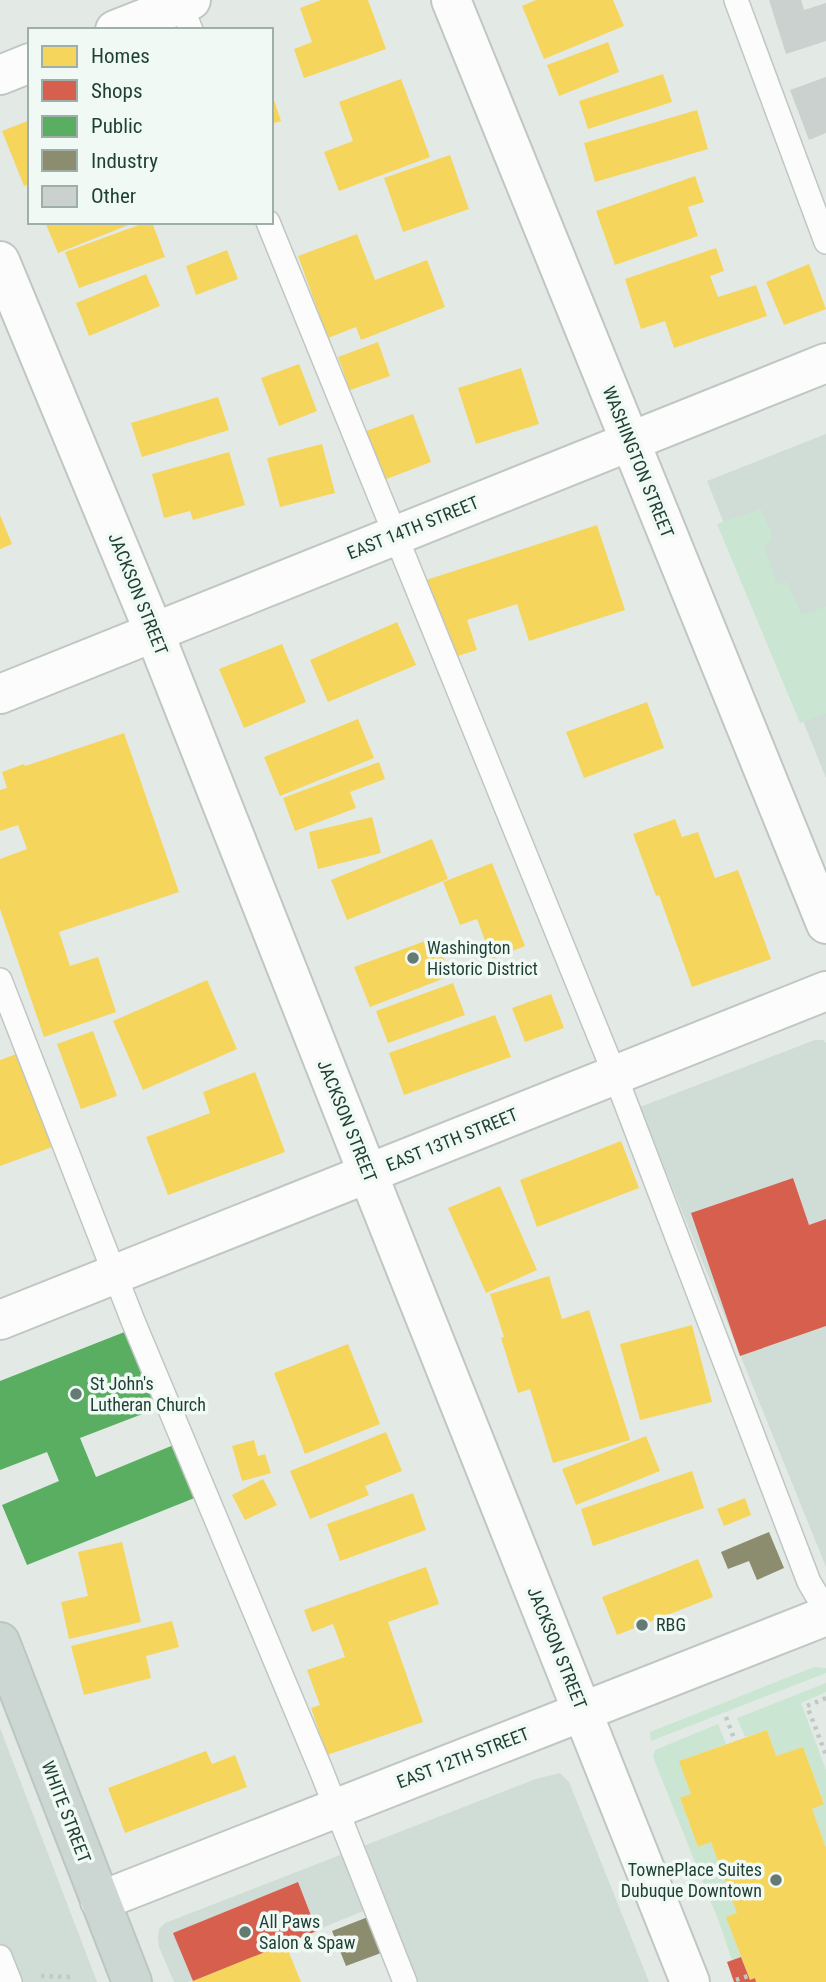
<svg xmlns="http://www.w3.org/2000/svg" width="826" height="1982" viewBox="0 0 826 1982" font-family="'Roboto Condensed',sans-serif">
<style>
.built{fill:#d0dcd6}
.green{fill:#cae5d1}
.homes{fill:#f6d55c}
.shops{fill:#d6604d}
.public{fill:#5aae61}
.industry{fill:#8c8c6e}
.building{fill:#cad1ce}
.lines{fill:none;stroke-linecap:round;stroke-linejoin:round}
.lane-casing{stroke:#c0c7c3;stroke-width:26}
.street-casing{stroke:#c0c7c3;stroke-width:42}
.primary-casing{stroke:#bbc6c2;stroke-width:42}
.path{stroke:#c0cac5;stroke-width:4.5;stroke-dasharray:3.5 5;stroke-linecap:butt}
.lane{stroke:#fbfcfb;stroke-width:23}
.street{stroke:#fbfcfb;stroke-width:38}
.primary{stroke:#ccd6d2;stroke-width:38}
.poi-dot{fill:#637b73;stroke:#f1f9f4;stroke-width:2.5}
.labels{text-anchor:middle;stroke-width:7;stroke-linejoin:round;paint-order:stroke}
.street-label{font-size:18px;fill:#1e3f35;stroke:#f1f9f4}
.poi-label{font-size:18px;fill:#1e3f35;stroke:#f1f9f4;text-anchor:start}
</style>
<rect width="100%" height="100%" fill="#e3eae6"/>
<g class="built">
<polygon points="826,434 826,778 707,481"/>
<polygon points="815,1040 823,1040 826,1043 826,1567 640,1107"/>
<polygon points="0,1728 97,1982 0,1982"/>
<polygon points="560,1773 569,1782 649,1982 417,1982 386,1902 188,1982 174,1982 159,1947 158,1938 159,1929 165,1923 536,1779"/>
</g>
<g class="green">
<polygon points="761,509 771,531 772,540 764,546 777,584 787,582 802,615 826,606 826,713 800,723 717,524"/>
<polygon points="814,1667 826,1668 826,1673 651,1741 650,1732"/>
<polygon points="826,1683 826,1692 801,1703 826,1770 826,1848 812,1809 824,1803 803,1747 776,1756 767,1730 745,1737 737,1718"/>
<polygon points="718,1724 726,1744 680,1761 691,1794 680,1799 698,1847 711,1842 737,1913 727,1917 741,1957 732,1960 719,1922 653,1757 655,1750"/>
</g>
<g class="homes">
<polygon points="321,0 368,0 386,49 304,78 294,49 312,42 300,8"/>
<polygon points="536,0 613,0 624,26 544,59 522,6"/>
<polygon points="608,42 619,72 559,96 547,65"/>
<polygon points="663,74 672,102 588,129 579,101"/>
<polygon points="401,79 430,157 339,191 324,152 353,141 339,102"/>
<polygon points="271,91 281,121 271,124"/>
<polygon points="697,110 708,149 595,182 584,143"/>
<polygon points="30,120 30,184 24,186 2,131"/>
<polygon points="450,155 469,209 403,232 384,178"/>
<polygon points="695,176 704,202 688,207 698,236 615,265 596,211"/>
<polygon points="45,222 136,222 58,253"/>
<polygon points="147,222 152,222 165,257 79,288 65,252"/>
<polygon points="357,234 375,280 427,260 445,307 361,340 356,327 328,338 298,256"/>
<polygon points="716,248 724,271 710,276 718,297 756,285 767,316 674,348 665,321 641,329 625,279"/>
<polygon points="227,250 238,279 196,295 186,266"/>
<polygon points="809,264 826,309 784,325 766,282"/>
<polygon points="146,274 160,306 89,336 76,303"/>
<polygon points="378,342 390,376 350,390 338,357"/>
<polygon points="299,364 317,411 279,426 261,378"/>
<polygon points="521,368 539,424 476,444 458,388"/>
<polygon points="218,397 229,430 142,457 131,423"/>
<polygon points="413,414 431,462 376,483 358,434"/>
<polygon points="322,444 335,493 280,507 267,458"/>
<polygon points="229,452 245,505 193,520 190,511 164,518 152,474"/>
<polygon points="0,515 12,544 0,549"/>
<polygon points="597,525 625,610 529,641 517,604 467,620 477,650 448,659 423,581"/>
<polygon points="397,622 416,665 328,702 310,660"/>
<polygon points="282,644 306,702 244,728 219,669"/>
<polygon points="647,702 664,748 584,778 566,732"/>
<polygon points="358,719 374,758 280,796 264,757"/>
<polygon points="124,733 179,892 59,932 70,966 98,957 116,1012 44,1037 0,909 0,859 27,849 18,825 0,831 0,790 7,788 2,772 24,764 25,766"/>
<polygon points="379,762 385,779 350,792 356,808 295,831 283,798"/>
<polygon points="372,817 381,853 318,869 309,832"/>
<polygon points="675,819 682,837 698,832 715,878 738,870 771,959 692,987 659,895 656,896 633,834"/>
<polygon points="432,839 448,879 347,920 331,880"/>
<polygon points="492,863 525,946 492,959 477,919 460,925 443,882"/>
<polygon points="436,937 450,976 370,1007 354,967"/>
<polygon points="207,980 237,1049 143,1090 113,1021"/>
<polygon points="453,983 465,1015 388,1043 376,1011"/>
<polygon points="551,994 564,1028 525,1042 512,1008"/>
<polygon points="495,1015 511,1057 404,1095 389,1053"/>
<polygon points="93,1031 117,1096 81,1109 57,1044"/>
<polygon points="19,1053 55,1146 0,1166 0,1060"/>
<polygon points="255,1072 285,1152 168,1195 146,1137 210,1113 203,1092"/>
<polygon points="621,1141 639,1188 537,1227 520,1180"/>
<polygon points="500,1186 537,1270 486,1293 448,1208"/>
<polygon points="549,1276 562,1319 589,1310 630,1440 553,1463 530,1389 518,1393 501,1338 504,1337 490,1294"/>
<polygon points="692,1325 712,1402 640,1420 620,1344"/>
<polygon points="348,1344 380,1424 305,1454 274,1373"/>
<polygon points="386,1432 402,1471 365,1486 369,1495 310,1519 290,1471"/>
<polygon points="646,1436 660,1471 576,1505 562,1469"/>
<polygon points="254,1440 258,1456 265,1454 271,1473 242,1481 232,1446"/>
<polygon points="692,1471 704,1508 593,1546 581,1509"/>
<polygon points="263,1479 277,1505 245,1520 232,1495"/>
<polygon points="413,1493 426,1530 340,1561 327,1524"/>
<polygon points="745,1498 751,1515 724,1526 717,1509"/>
<polygon points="122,1542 141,1622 69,1639 61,1602 88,1596 78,1552"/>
<polygon points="698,1559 713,1597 617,1635 602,1597"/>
<polygon points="426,1567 439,1604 388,1622 423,1722 327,1755 311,1708 320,1705 307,1670 345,1657 333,1624 312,1632 304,1610"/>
<polygon points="172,1621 179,1647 146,1656 151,1678 84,1695 71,1646"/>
<polygon points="767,1730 776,1756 803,1747 824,1804 812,1809 826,1848 826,1982 756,1982 755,1978 750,1980 726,1917 737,1913 711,1842 698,1847 680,1798 691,1794 679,1761"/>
<polygon points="206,1751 212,1764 235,1755 247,1787 125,1833 108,1788"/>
<polygon points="285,1943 301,1982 191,1982"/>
</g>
<g class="shops">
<polygon points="793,1178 809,1225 826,1219 826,1326 740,1356 691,1213"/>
<polygon points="298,1882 317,1931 193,1981 173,1933"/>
<polygon points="741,1957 750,1980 755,1978 756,1982 734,1982 727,1962"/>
</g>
<polygon class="public" points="127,1331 158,1408 80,1438 96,1477 176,1444 197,1497 27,1565 2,1505 59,1481 47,1452 0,1470 0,1381"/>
<g class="industry">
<polygon points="769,1532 784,1568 757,1580 749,1561 728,1569 721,1552"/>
<polygon points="368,1917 381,1953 346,1966 332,1931"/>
</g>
<g class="building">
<polygon points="769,0 801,0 804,10 826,3 826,41 786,54"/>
<polygon points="826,77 826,133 809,140 790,90"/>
</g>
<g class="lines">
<defs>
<g id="lane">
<polyline points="179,0 191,30"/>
<polyline points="736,0 826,242"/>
<polyline points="268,222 615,1075 809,1582 826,1611"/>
<polyline points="0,980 133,1321 321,1770 405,1982"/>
<polyline points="0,1957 10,1982"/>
</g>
<g id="street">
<polyline points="451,0 826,924"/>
<polyline points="115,30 191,0"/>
<polyline points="0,75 30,63"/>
<polyline points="0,261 154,632 368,1174 690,1982"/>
<polyline points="0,694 826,363"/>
<polyline points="0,1320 826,991"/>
<polyline points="100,1901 826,1616"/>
</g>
<polyline id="primary" points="0,1642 132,1982"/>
</defs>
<use href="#lane" class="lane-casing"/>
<use href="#street" class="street-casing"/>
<use href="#primary" class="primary-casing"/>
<g class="path">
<polyline points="826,1698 807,1706 826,1755"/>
<polyline points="726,1717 735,1741"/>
<polyline points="41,1976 71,1977"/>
<polyline points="736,1980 748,1976"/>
</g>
<use href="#lane" class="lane"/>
<use href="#street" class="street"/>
<use href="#primary" class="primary"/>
</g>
<g class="poi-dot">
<circle cx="413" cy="958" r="7"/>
<circle cx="76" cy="1394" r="7"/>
<circle cx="642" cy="1625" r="7"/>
<circle cx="776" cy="1880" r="7"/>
<circle cx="245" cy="1932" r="7"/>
</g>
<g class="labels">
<g class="street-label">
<text transform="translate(638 462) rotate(68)" y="6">WASHINGTON STREET</text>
<text transform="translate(413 528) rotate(-22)" y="6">EAST 14TH STREET</text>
<text transform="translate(138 594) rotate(68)" y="6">JACKSON STREET</text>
<text transform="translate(347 1121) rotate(68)" y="6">JACKSON STREET</text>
<text transform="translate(452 1140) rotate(-22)" y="6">EAST 13TH STREET</text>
<text transform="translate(557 1648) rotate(68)" y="6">JACKSON STREET</text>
<text transform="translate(463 1758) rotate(-21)" y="6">EAST 12TH STREET</text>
<text transform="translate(66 1812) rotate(69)" y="6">WHITE STREET</text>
</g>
<g class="poi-label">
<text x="427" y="954">Washington<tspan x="427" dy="21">Historic District</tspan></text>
<text x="90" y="1390">St John's<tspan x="90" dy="21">Lutheran Church</tspan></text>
<text x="656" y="1631">RBG</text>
<text x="762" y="1876" text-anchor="end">TownePlace Suites<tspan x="762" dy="21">Dubuque Downtown</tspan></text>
<text x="259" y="1928">All Paws<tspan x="259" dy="21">Salon &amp; Spaw</tspan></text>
</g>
</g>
<rect x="28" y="28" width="245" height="196" fill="#f1f9f4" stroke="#9dafa8" stroke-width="2"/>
<rect x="42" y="46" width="35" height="21" fill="#f6d55c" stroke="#9dafa8" stroke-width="2"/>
<text x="91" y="63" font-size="21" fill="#1e3f35">Homes</text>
<rect x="42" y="80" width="35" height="21" fill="#d6604d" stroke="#9dafa8" stroke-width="2"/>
<text x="91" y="98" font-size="21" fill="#1e3f35">Shops</text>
<rect x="42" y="116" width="35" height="21" fill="#5aae61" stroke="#9dafa8" stroke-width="2"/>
<text x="91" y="133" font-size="21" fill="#1e3f35">Public</text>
<rect x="42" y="150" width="35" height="21" fill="#8c8c6e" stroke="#9dafa8" stroke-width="2"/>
<text x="91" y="168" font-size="21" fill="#1e3f35">Industry</text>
<rect x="42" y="186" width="35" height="21" fill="#cad1ce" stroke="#9dafa8" stroke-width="2"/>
<text x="91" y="203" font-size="21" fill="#1e3f35">Other</text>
</svg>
